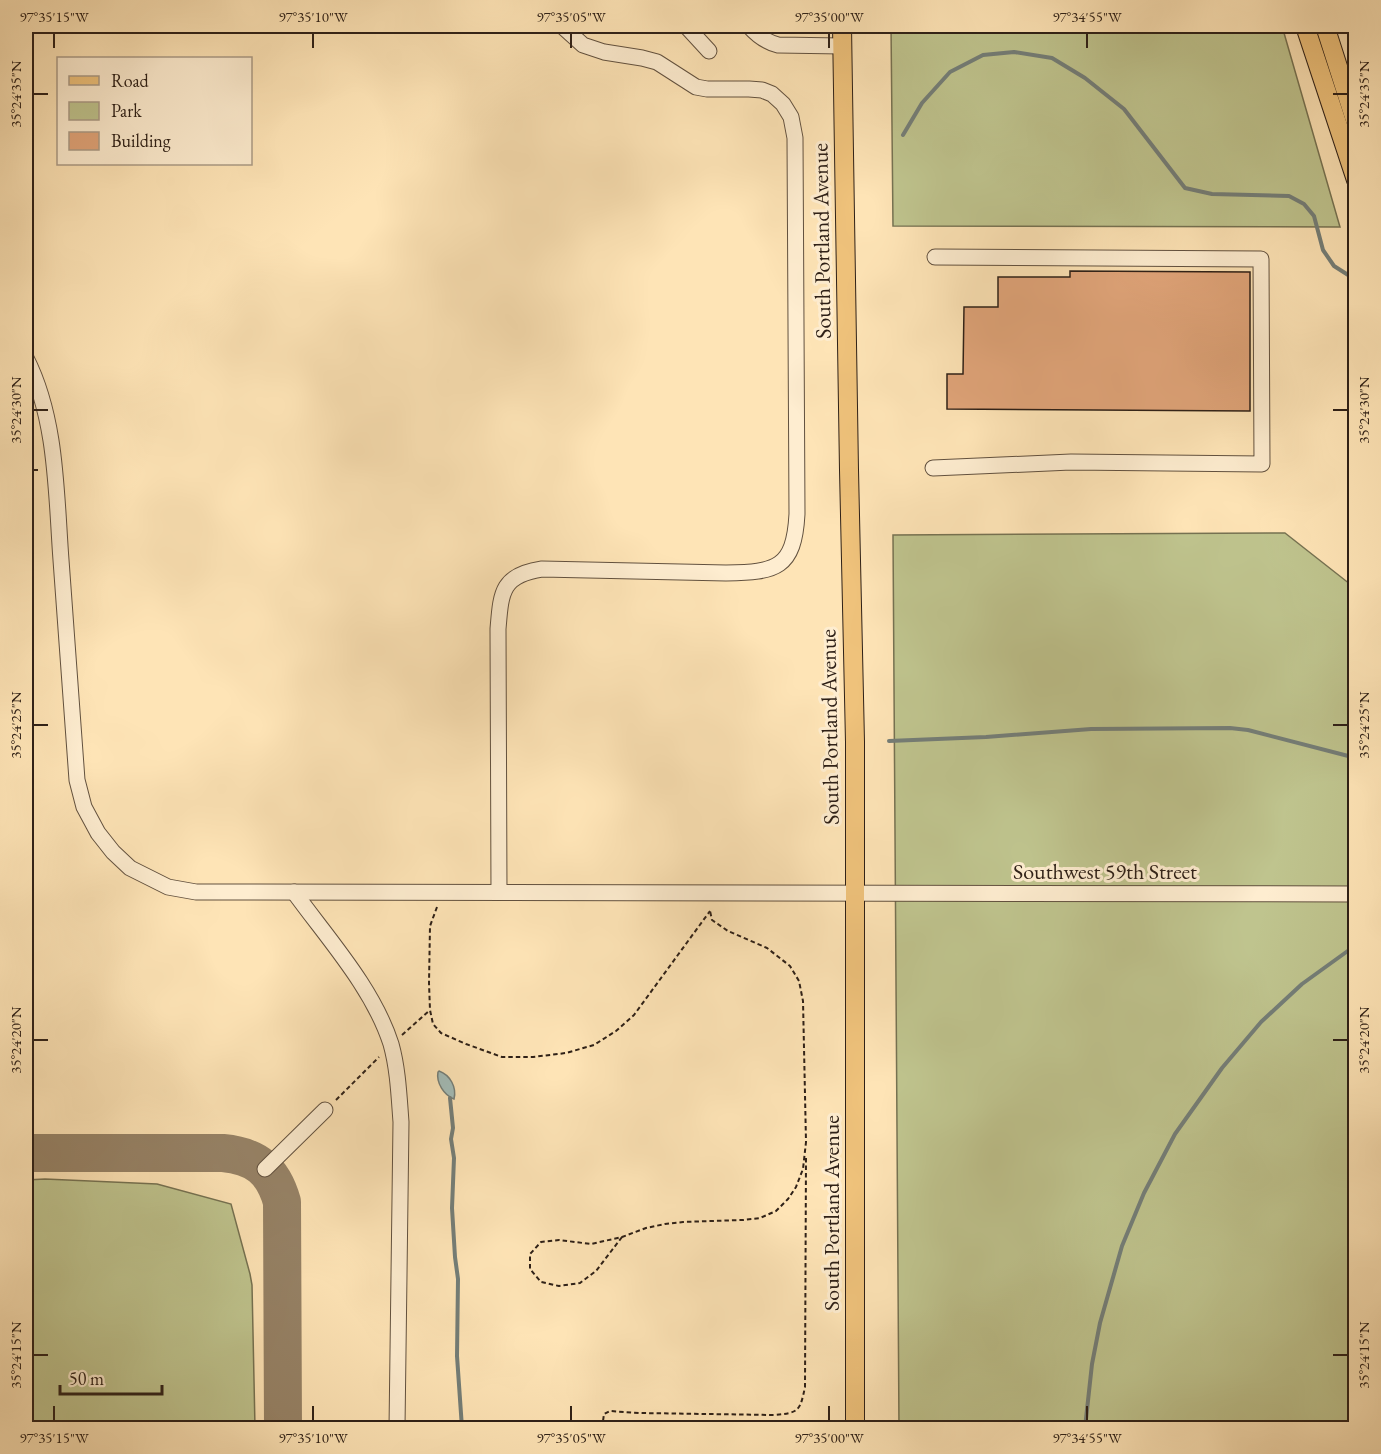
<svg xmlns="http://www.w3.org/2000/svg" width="1381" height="1454" viewBox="0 0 1381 1454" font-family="'EB Garamond',serif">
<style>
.green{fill:#bfc48e;stroke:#767252;stroke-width:1.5}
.water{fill:#a3bcb8;stroke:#747e78;stroke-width:1.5}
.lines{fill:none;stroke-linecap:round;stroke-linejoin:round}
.stream{stroke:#747e78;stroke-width:4}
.taxiway{stroke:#968266;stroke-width:38}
.building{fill:#e0a479;stroke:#2e2017;stroke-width:1.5}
.minor-casing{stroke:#62513f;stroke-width:17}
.major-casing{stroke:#2e2017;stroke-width:20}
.path{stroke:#2e2017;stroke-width:2;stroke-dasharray:4.5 3;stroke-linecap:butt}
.minor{stroke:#feedd0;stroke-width:15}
.major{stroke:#efc27b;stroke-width:18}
.ticks{fill:none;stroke:#2e2017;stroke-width:2}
.labels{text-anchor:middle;stroke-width:6;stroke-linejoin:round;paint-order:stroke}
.street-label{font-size:22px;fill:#2e2017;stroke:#feedd0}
.neatline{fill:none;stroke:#2e2017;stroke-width:2}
.ticks-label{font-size:15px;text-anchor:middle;fill:#2e2017}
</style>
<rect width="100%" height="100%" fill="#fee4b6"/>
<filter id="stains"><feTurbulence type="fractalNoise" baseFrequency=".00333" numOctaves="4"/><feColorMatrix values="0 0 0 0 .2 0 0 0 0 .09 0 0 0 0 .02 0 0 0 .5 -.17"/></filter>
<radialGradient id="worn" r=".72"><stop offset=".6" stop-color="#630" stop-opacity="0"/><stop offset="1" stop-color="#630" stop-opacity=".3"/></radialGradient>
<g class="green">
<polygon points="891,26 1282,26 1340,227 893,226"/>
<polygon points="1285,533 1355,588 1355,1428 899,1428 893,535"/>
<polygon points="45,1179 157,1184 231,1204 250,1274 252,1285 255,1428 26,1428 26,1180"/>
</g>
<path class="water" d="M 439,1071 C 450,1075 457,1087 454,1099 C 444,1095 436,1083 438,1072 Z"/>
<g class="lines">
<g class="stream">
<polyline points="903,135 922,103 950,72 983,55 1014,52 1052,58 1085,78 1124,109 1185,188 1212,194 1289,196 1304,204 1314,216 1323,250 1334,266 1356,280"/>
<polyline points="889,741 986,737 1091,729 1230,728 1248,730 1356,758"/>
<polyline points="450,1098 453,1128 451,1139 454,1158 452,1208 455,1257 458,1279 457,1356 462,1428"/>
<polyline points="1085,1428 1092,1364 1100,1323 1122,1246 1144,1193 1175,1134 1222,1068 1261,1022 1302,984 1356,945"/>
</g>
<path class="taxiway" d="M 26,1153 L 223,1153 C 256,1156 273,1170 282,1202 L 283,1428"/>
</g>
<polygon class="building" points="1070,271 1250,272 1250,411 947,409 947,374 963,374 964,307 998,307 998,277 1070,277"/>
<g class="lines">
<defs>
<g id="minor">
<polyline points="686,26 709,51"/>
<path d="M 749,26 C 757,35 766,42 778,45 L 842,46"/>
<path d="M 26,358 C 57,419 56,493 61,560 C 66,633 72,706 77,780 L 84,807 L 98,833 L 113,852 L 130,868 L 168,887 L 196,892 L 1356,894"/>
<polyline points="933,468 1071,462 1262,464 1261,259 935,257"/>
<path d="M 294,892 C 328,939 373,988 391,1044 C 398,1069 399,1096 401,1122 L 397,1428"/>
<path d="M 499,892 L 498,629 C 501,593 501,575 542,569 L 726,573 C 776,572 794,569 797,514 L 795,138 L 791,117 L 783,104 L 772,94 L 762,90 L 749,89 L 707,89 L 696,87 L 657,62 L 642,58 L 604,52 L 583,45 L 562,26"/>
<polyline points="265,1169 325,1110"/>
</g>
<g id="major">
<polyline points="842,26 849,470 855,742 855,1428"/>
<polyline points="1305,26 1356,180"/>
<polyline points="1325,26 1356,123"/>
</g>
</defs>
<use href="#minor" class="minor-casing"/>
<use href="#major" class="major-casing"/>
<g class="path">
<polyline points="26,470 39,470"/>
<polyline points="437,907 430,926 429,983 430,1010 433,1024 441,1033 466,1044 502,1057 533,1057 566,1053 594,1045 616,1031 634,1015 710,911"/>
<polyline points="402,1035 429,1011"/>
<polyline points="336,1100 379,1057"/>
<polyline points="622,1237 596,1271 580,1283 559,1286 541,1282 530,1269 530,1254 541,1242 559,1240 591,1244 622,1237 646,1228 665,1224 683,1222 743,1220 760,1218 776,1211 788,1199 796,1187 803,1169 806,1142 803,1001 799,981 790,966 767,948 728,931 712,920 710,911"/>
<path d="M 602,1428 L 604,1414 L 610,1411 L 639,1413 L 774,1415 C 799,1413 800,1411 805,1387 L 806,1156"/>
</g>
<use href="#minor" class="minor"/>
<use href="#major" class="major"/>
</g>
<path class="ticks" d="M 54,33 L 54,48M 313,33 L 313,48M 571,33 L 571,48M 829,33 L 829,48M 1087,33 L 1087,48M 33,94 L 48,94M 1333,94 L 1348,94M 33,410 L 48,410M 1333,410 L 1348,410M 33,725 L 48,725M 1333,725 L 1348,725M 33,1040 L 48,1040M 1333,1040 L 1348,1040M 33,1355 L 48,1355M 1333,1355 L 1348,1355M 54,1406 L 54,1421M 313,1406 L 313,1421M 571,1406 L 571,1421M 829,1406 L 829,1421M 1087,1406 L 1087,1421"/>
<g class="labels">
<g class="street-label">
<text transform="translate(821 241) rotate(-91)" y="8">South Portland Avenue</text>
<text transform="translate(829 727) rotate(-91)" y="8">South Portland Avenue</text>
<text x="1105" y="879">Southwest 59th Street</text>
<text transform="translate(831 1213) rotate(-90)" y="8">South Portland Avenue</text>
</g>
</g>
<rect width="1381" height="1454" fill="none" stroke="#fee4b6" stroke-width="66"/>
<rect x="57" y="57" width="195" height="108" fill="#feedd0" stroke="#ab9b86" stroke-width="1.5"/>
<rect x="69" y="76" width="30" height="9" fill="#efc27b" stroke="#ab9b86" stroke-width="1.5"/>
<text x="111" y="87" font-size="18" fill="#2e2017">Road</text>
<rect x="69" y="102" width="30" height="18" fill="#bfc48e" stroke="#ab9b86" stroke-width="1.5"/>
<text x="111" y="117" font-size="18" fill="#2e2017">Park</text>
<rect x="69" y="132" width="30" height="18" fill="#e0a479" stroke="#ab9b86" stroke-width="1.5"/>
<text x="111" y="147" font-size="18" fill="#2e2017">Building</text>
<path d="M60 1385v9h102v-9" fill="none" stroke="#2e2017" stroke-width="3"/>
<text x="69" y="1385" font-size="18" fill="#2e2017" stroke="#feedd0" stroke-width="4.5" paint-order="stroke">50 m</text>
<rect x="33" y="33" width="1315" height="1388" class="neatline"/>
<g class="ticks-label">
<text x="54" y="22">97°35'15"W</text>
<text x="313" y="22">97°35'10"W</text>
<text x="571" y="22">97°35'05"W</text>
<text x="829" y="22">97°35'00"W</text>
<text x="1087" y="22">97°34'55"W</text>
<text transform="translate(16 94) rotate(-90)" y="5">35°24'35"N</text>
<text transform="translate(1364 94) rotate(-90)" y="5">35°24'35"N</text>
<text transform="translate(16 410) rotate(-90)" y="5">35°24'30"N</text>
<text transform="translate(1364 410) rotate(-90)" y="5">35°24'30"N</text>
<text transform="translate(16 725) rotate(-90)" y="5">35°24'25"N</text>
<text transform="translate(1364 725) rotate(-90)" y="5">35°24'25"N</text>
<text transform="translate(16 1040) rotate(-90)" y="5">35°24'20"N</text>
<text transform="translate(1364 1040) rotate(-90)" y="5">35°24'20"N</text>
<text transform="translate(16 1355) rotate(-90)" y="5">35°24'15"N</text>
<text transform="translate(1364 1355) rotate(-90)" y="5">35°24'15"N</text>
<text x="54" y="1443">97°35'15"W</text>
<text x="313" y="1443">97°35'10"W</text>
<text x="571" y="1443">97°35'05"W</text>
<text x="829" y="1443">97°35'00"W</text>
<text x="1087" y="1443">97°34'55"W</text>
</g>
<rect width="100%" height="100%" filter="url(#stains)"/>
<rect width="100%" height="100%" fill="url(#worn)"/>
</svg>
